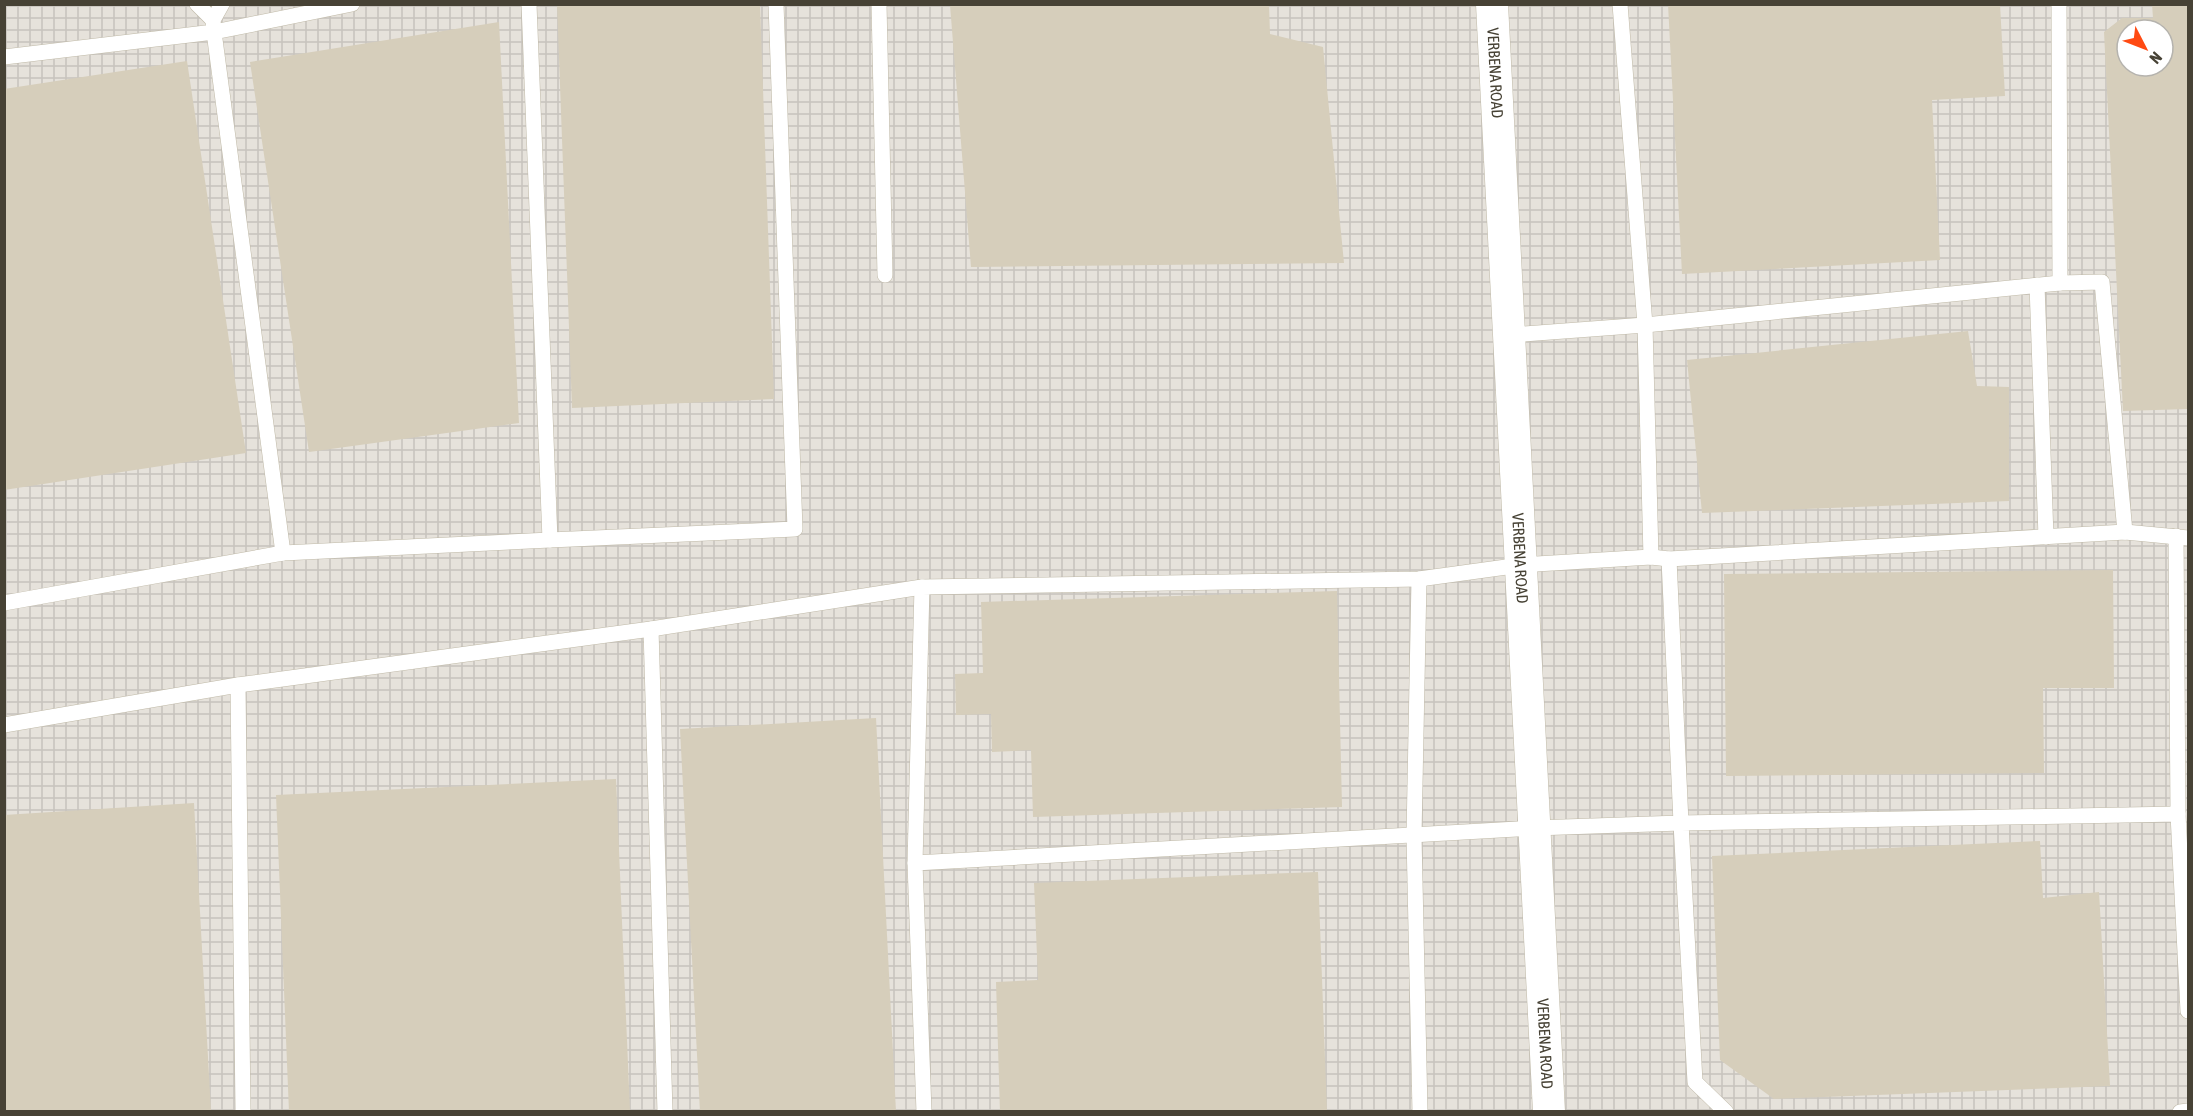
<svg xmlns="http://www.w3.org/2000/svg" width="2193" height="1116" viewBox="0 0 2193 1116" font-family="'Asap Condensed',sans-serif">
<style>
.industrial{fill:url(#industrial-grid);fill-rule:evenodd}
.building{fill:#d6cebb;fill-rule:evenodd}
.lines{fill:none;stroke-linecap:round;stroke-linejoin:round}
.lane-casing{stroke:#c0baa8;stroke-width:16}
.street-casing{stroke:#c0baa8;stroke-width:33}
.lane{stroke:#fff;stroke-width:15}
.street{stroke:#fff;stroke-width:32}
.labels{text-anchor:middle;stroke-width:4.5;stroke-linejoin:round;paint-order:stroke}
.street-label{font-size:16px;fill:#474235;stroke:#fff}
</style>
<defs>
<pattern id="industrial-grid" width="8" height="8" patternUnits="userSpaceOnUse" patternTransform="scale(1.5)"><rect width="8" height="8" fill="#e6e2db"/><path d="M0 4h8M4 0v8" fill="none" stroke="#c7c3bd"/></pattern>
</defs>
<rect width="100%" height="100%" fill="#f4f1e6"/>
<path class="industrial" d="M 5,5 L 2188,5 L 2188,1111 L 5,1111 ZM 2127,30 L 2163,30 L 2163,66 L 2127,66 Z"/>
<g class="building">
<polygon points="557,4 760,4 774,399 572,408"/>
<polygon points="1668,4 2000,4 2005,96 1932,100 1940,260 1682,274"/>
<path d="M 2152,4 L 2188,4 L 2188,409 L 2123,411 L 2104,32 L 2122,18 L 2153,18 ZM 2127,30 L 2163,30 L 2163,66 L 2127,66 Z"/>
<polygon points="950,5 1269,5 1270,34 1323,47 1344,263 971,267"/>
<polygon points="499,22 519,423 309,452 250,62"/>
<polygon points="187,61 246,453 4,490 4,89"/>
<polygon points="1968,331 1977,386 2009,387 2009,501 1702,513 1687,360"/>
<polygon points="2113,570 2114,688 2043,688 2044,773 1726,776 1724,574"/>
<polygon points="1337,591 1342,807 1033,817 1031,750 992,752 991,714 956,715 955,674 983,673 981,602"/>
<polygon points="876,718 896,1112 700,1112 680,729"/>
<polygon points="616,779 630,1112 289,1112 276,795"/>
<polygon points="194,803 211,1112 4,1112 4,815"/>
<polygon points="2040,841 2043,898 2099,892 2110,1086 1774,1099 1720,1060 1712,856"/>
<polygon points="1318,872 1327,1112 1000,1112 996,982 1038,980 1034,883"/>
</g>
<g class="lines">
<defs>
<g id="lane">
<polyline points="197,4 213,20"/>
<polyline points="529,4 550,540 795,529 776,4"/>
<polyline points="879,4 885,275"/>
<polyline points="1620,4 1645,325 1651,557"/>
<polyline points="4,57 214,32 213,20 222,4"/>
<polyline points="2060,283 2102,282 2125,532"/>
<polyline points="2037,285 2046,537"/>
<polyline points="1509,335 1645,325 2060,283 2059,4"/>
<polyline points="2176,536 2178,814"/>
<polyline points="283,553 214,32 352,4"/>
<polyline points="1419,579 1414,836 1420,1112"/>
<polyline points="4,603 283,553 550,540"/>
<polyline points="651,629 665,1112"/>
<polyline points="238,685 243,1112"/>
<polyline points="4,725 238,685 651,629 922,587"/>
<polyline points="915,863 922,587 1419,579 1521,565 1651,557 1669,559 2125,532 2188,538"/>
<polyline points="924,1112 915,863 1534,828 1681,823 1669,559"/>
<polyline points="1726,1112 1695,1082 1681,823 2178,814 2188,1011"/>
<polyline points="2180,1112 2188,1111"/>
</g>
<g id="street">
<path id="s1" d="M 1492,4 L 1549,1112"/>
</g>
</defs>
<use href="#lane" class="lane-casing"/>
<use href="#street" class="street-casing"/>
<use href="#lane" class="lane"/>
<use href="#street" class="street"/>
</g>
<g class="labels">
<g class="street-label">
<text dy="6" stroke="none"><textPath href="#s1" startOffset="69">VERBENA ROAD</textPath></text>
<text dy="6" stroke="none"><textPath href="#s1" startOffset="555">VERBENA ROAD</textPath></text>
<text dy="6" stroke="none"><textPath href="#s1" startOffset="1041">VERBENA ROAD</textPath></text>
</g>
</g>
<rect width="2193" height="1116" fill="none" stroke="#474235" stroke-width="12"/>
<g transform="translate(2145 48) rotate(132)"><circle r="28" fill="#ffffff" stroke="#b5b3ae" stroke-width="1.5"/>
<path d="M0-4.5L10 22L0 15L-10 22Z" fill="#ff4a12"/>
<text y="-9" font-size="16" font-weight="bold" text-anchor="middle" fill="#474235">N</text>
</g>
</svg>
